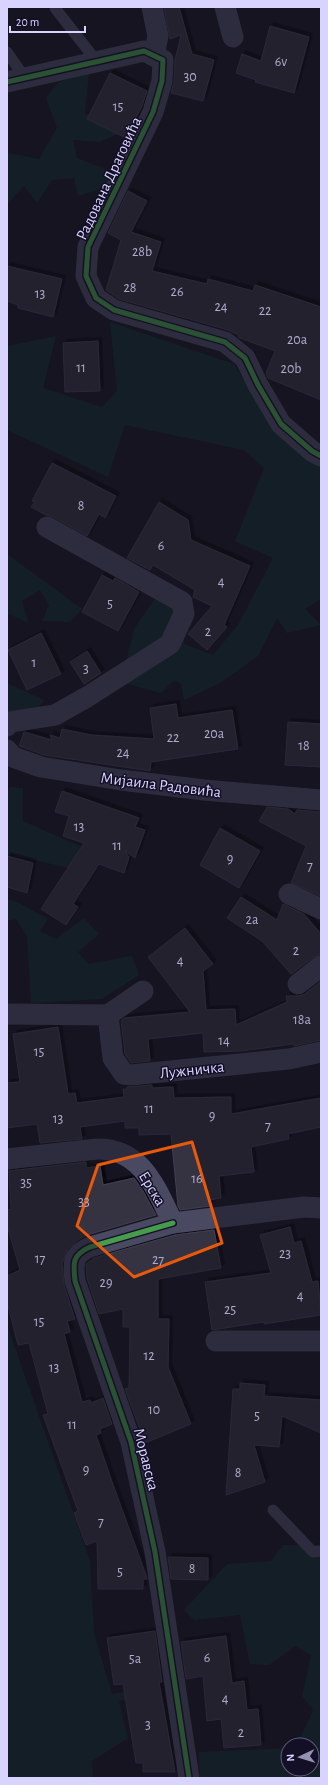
<svg xmlns="http://www.w3.org/2000/svg" width="328" height="1785" viewBox="0 0 328 1785" font-family="'Alegreya Sans',sans-serif">
<style>
.green{fill:#132c2d}
.building{fill:#343243;stroke:#433f54;filter:url(#shadow)}
.lines{fill:none;stroke-linecap:round;stroke-linejoin:round}
.service{stroke:#4a4962;stroke-width:11}
.minor{stroke:#4a4962;stroke-width:21}
.cycleway-casing{stroke:#130f26;stroke-width:8}
.cycleway{stroke:#469c4c;stroke-width:5}
.marked{fill:none;stroke:#e8590c;stroke-width:3;stroke-linejoin:round}
.labels{text-anchor:middle;stroke-width:3;stroke-linejoin:round;paint-order:stroke}
.number-label{font-size:14px;fill:#b0acd0}
.street-label{font-size:16px;fill:#d9d4ff;stroke:#130f26}
</style>
<defs>
<filter id="shadow"><feDropShadow dx="3.5" dy="-3.5" stdDeviation="0" flood-color="#0009"/></filter>
</defs>
<rect width="100%" height="100%" fill="#161421"/>
<g class="green">
<polygon points="89,73 85,113 118,134 99,142 73,140 77,158 113,172 108,186 78,196 74,178 52,180 37,203 24,186 7,204 7,153 39,159 57,128 46,98 59,82"/>
<polygon points="110,322 234,364 257,402 321,466 321,599 305,609 321,625 287,633 277,618 258,656 220,683 184,700 181,684 174,680 161,693 128,684 126,662 134,629 154,600 175,599 184,644 213,655 238,625 273,558 235,541 264,468 244,450 125,425 108,477 7,430 7,346 56,336 43,388 102,407 117,391"/>
<polygon points="7,554 82,609 70,622 42,621 49,605 40,590 22,601 28,623 7,613"/>
<polygon points="7,683 44,700 37,709 7,712"/>
<polygon points="10,787 23,788 23,821 82,847 74,869 7,854 7,792"/>
<polygon points="7,899 17,902 48,919 40,931 56,939 84,918 99,934 78,952 88,964 132,956 139,975 102,999 31,1003 27,937 16,919 7,921"/>
<polygon points="7,1325 90,1561 94,1633 112,1694 156,1687 161,1696 119,1701 128,1738 92,1761 93,1778 7,1778"/>
<polygon points="283,1545 321,1545 321,1778 200,1778 199,1752 288,1748 288,1769 312,1769 312,1745 297,1745 313,1710 302,1696 311,1655 295,1646 269,1665 250,1664 240,1615 194,1620 184,1610 227,1564 271,1561"/>
</g>
<g class="building">
<polygon points="164,7 179,7 192,54 214,60 203,101 171,93 174,82 175,60 181,35 170,39"/>
<polygon points="270,26 309,37 294,93 255,82 256,80 236,73 242,54 261,61"/>
<polygon points="110,73 147,91 142,106 126,138 87,119"/>
<polygon points="128,191 147,201 131,232 161,242 152,271 207,284 208,279 253,291 255,285 321,307 321,400 268,378 266,373 275,351 240,338 238,337 239,335 228,330 119,299 106,290 121,240 108,233"/>
<polygon points="7,266 62,279 53,317 18,308 18,305 7,301"/>
<polygon points="98,341 100,391 65,392 63,343"/>
<polygon points="52,463 116,496 105,518 99,514 87,536 53,517 46,515 31,507 35,502 32,501"/>
<polygon points="159,502 188,520 191,540 250,566 224,625 227,627 207,650 188,634 212,606 193,597 195,590 153,565 150,570 127,558"/>
<polygon points="102,575 113,581 115,578 139,592 118,631 82,612"/>
<polygon points="41,633 61,674 27,690 8,650"/>
<polygon points="87,651 101,673 84,684 70,662"/>
<polygon points="176,704 178,718 232,710 238,749 151,762 150,771 44,755 19,746 24,732 52,740 50,735 60,738 62,729 91,735 154,739 150,708"/>
<polygon points="288,722 321,724 321,767 285,765"/>
<polygon points="62,791 139,818 135,827 145,830 135,858 125,851 129,857 124,873 99,864 73,904 78,907 66,925 41,909 84,843 63,836 69,816 55,812"/>
<polygon points="267,807 288,809 295,814 297,810 321,812 321,896 291,883 306,846 259,821"/>
<polygon points="220,828 260,851 239,888 200,865"/>
<polygon points="7,856 33,863 27,893 7,887"/>
<polygon points="241,897 277,920 283,904 304,914 321,934 321,954 314,957 291,974 262,941 227,918"/>
<polygon points="185,928 213,964 203,971 206,1010 235,1009 236,1025 287,1002 286,996 299,996 305,994 321,981 321,1040 294,1046 293,1044 242,1051 204,1052 203,1033 148,1039 150,1061 131,1063 125,1054 121,1021 124,1018 190,1012 148,957"/>
<polygon points="58,1027 68,1094 75,1093 77,1103 124,1097 123,1089 127,1089 127,1087 152,1085 152,1088 173,1087 174,1098 231,1097 231,1114 321,1098 321,1127 288,1134 289,1139 251,1147 254,1172 219,1176 221,1198 209,1200 210,1206 180,1210 178,1206 171,1134 139,1135 139,1128 125,1128 125,1121 80,1127 82,1139 40,1143 37,1124 7,1128 7,1083 20,1082 13,1034"/>
<polygon points="86,1162 86,1168 100,1166 103,1185 134,1178 143,1191 156,1215 87,1235 79,1239 68,1249 62,1264 64,1285 75,1319 67,1321 70,1332 64,1334 82,1402 90,1400 91,1403 103,1398 112,1424 100,1429 101,1433 96,1435 112,1482 146,1575 147,1579 143,1579 143,1589 98,1589 97,1541 86,1545 74,1513 78,1511 43,1415 48,1414 29,1343 18,1345 7,1302 7,1276 20,1270 7,1225 7,1210 11,1209 9,1171"/>
<polygon points="290,1227 294,1243 301,1241 312,1282 318,1281 321,1315 264,1324 264,1322 212,1330 205,1282 271,1273 260,1235"/>
<polygon points="214,1230 221,1268 158,1279 158,1319 169,1319 168,1367 191,1424 145,1443 125,1389 129,1388 130,1327 123,1327 123,1309 99,1314 87,1278 86,1264 94,1258 175,1235"/>
<polygon points="240,1383 265,1385 264,1396 321,1400 321,1433 282,1416 279,1447 254,1445 265,1482 226,1495 233,1389 240,1389"/>
<polygon points="168,1557 208,1558 208,1580 171,1579"/>
<polygon points="155,1631 162,1682 159,1682 175,1772 143,1772 143,1763 136,1763 123,1684 114,1685 107,1638"/>
<polygon points="226,1636 232,1683 244,1681 247,1710 258,1709 261,1745 224,1748 221,1719 207,1721 203,1676 186,1679 181,1642"/>
</g>
<g class="lines">
<g class="service">
<polyline points="55,8 98,63"/>
<polyline points="7,52 25,78"/>
<polyline points="273,1510 313,1552 321,1551"/>
</g>
<g class="minor">
<polyline points="152,7 158,36 154,56"/>
<polyline points="225,7 233,37"/>
<polyline points="7,82 144,51 163,60 162,81 153,112 88,247 86,276 96,298 114,310 225,342 245,358 258,385 281,424 312,451 321,456"/>
<polyline points="7,726 10,722 55,715 87,697 170,644 184,614 182,602 47,527"/>
<polyline points="7,750 13,757 41,767 121,780 204,790 321,800"/>
<polyline points="289,894 321,909"/>
<polyline points="298,984 321,966"/>
<polyline points="7,1014 108,1015 113,1058 124,1074 131,1075 289,1059 321,1052"/>
<polyline points="108,1015 143,991"/>
<path d="M 7,1159 L 97,1149 C 142,1148 156,1189 173,1223 L 304,1207 L 321,1208"/>
<path d="M 173,1223 L 90,1247 C 72,1255 73,1263 75,1281 L 131,1442 L 155,1552 L 189,1778"/>
<polyline points="216,1341 321,1341"/>
</g>
<defs>
<g id="cycleway">
<polyline points="7,82 144,51 163,60 162,81 153,112 88,247 86,276 96,298 114,310 225,342 245,358 258,385 281,424 312,451 321,456"/>
<path d="M 173,1223 L 90,1247 C 72,1255 73,1263 75,1281 L 131,1442 L 155,1552 L 189,1778"/>
</g>
</defs>
<use href="#cycleway" class="cycleway-casing"/>
<use href="#cycleway" class="cycleway"/>
</g>
<path d="M0 0H328V1785H0ZM 192,1142 L 222,1243 L 134,1277 L 77,1226 L 98,1165 Z" fill="#161421" fill-opacity=".55" fill-rule="evenodd"/>
<path class="marked" d="M 192,1142 L 222,1243 L 134,1277 L 77,1226 L 98,1165 Z"/>
<g class="labels">
<g class="number-label">
<text x="281" y="66">6v</text>
<text x="190" y="81">30</text>
<text x="118" y="111">15</text>
<text x="142" y="256">28b</text>
<text x="130" y="292">28</text>
<text x="177" y="296">26</text>
<text x="40" y="298">13</text>
<text x="221" y="311">24</text>
<text x="265" y="315">22</text>
<text x="297" y="344">20a</text>
<text x="81" y="372">11</text>
<text x="291" y="373">20b</text>
<text x="81" y="510">8</text>
<text x="161" y="550">6</text>
<text x="221" y="586">4</text>
<text x="110" y="608">5</text>
<text x="208" y="636">2</text>
<text x="34" y="667">1</text>
<text x="86" y="673">3</text>
<text x="214" y="738">20a</text>
<text x="173" y="742">22</text>
<text x="304" y="750">18</text>
<text x="123" y="757">24</text>
<text x="79" y="831">13</text>
<text x="117" y="850">11</text>
<text x="230" y="863">9</text>
<text x="310" y="870">7</text>
<text x="252" y="924">2a</text>
<text x="296" y="955">2</text>
<text x="180" y="965">4</text>
<text x="302" y="1024">18a</text>
<text x="224" y="1045">14</text>
<text x="39" y="1056">15</text>
<text x="149" y="1113">11</text>
<text x="212" y="1120">9</text>
<text x="58" y="1123">13</text>
<text x="268" y="1130">7</text>
<text x="197" y="1183">16</text>
<text x="26" y="1187">35</text>
<text x="84" y="1206">33</text>
<text x="285" y="1258">23</text>
<text x="40" y="1263">17</text>
<text x="158" y="1264">27</text>
<text x="106" y="1287">29</text>
<text x="300" y="1300">4</text>
<text x="230" y="1314">25</text>
<text x="39" y="1326">15</text>
<text x="149" y="1360">12</text>
<text x="54" y="1372">13</text>
<text x="154" y="1414">10</text>
<text x="257" y="1420">5</text>
<text x="72" y="1429">11</text>
<text x="86" y="1474">9</text>
<text x="238" y="1477">8</text>
<text x="101" y="1526">7</text>
<text x="192" y="1573">8</text>
<text x="120" y="1576">5</text>
<text x="207" y="1662">6</text>
<text x="135" y="1663">5a</text>
<text x="225" y="1703">4</text>
<text x="148" y="1729">3</text>
<text x="241" y="1737">2</text>
</g>
<g class="street-label">
<text transform="translate(108 178) rotate(-65)" y="6">Радована Драговића</text>
<text transform="translate(161 784) rotate(7)" y="6">Мијаила Радовића</text>
<text transform="translate(192 1069) rotate(-6)" y="6">Лужничка</text>
<text transform="translate(153 1188) rotate(59)" y="6">Ерска</text>
<text transform="translate(147 1459) rotate(76)" y="6">Моравска</text>
</g>
</g>
<rect width="328" height="1785" fill="none" stroke="#d9d4ff" stroke-width="16"/>
<g transform="translate(300 1757) rotate(266)"><circle r="19" fill="#130f26" stroke="#625e7d"/>
<path d="M0-3L7 15L0 10L-7 15Z" fill="#9591b1"/>
<text y="-6" font-size="11" font-weight="bold" text-anchor="middle" fill="#d9d4ff">N</text>
</g>
<path d="M10 26v6h75v-6" fill="none" stroke="#d9d4ff" stroke-width="2"/>
<text x="16" y="26" font-size="12" fill="#d9d4ff" stroke="#130f26" stroke-width="3" paint-order="stroke">20 m</text>
</svg>
